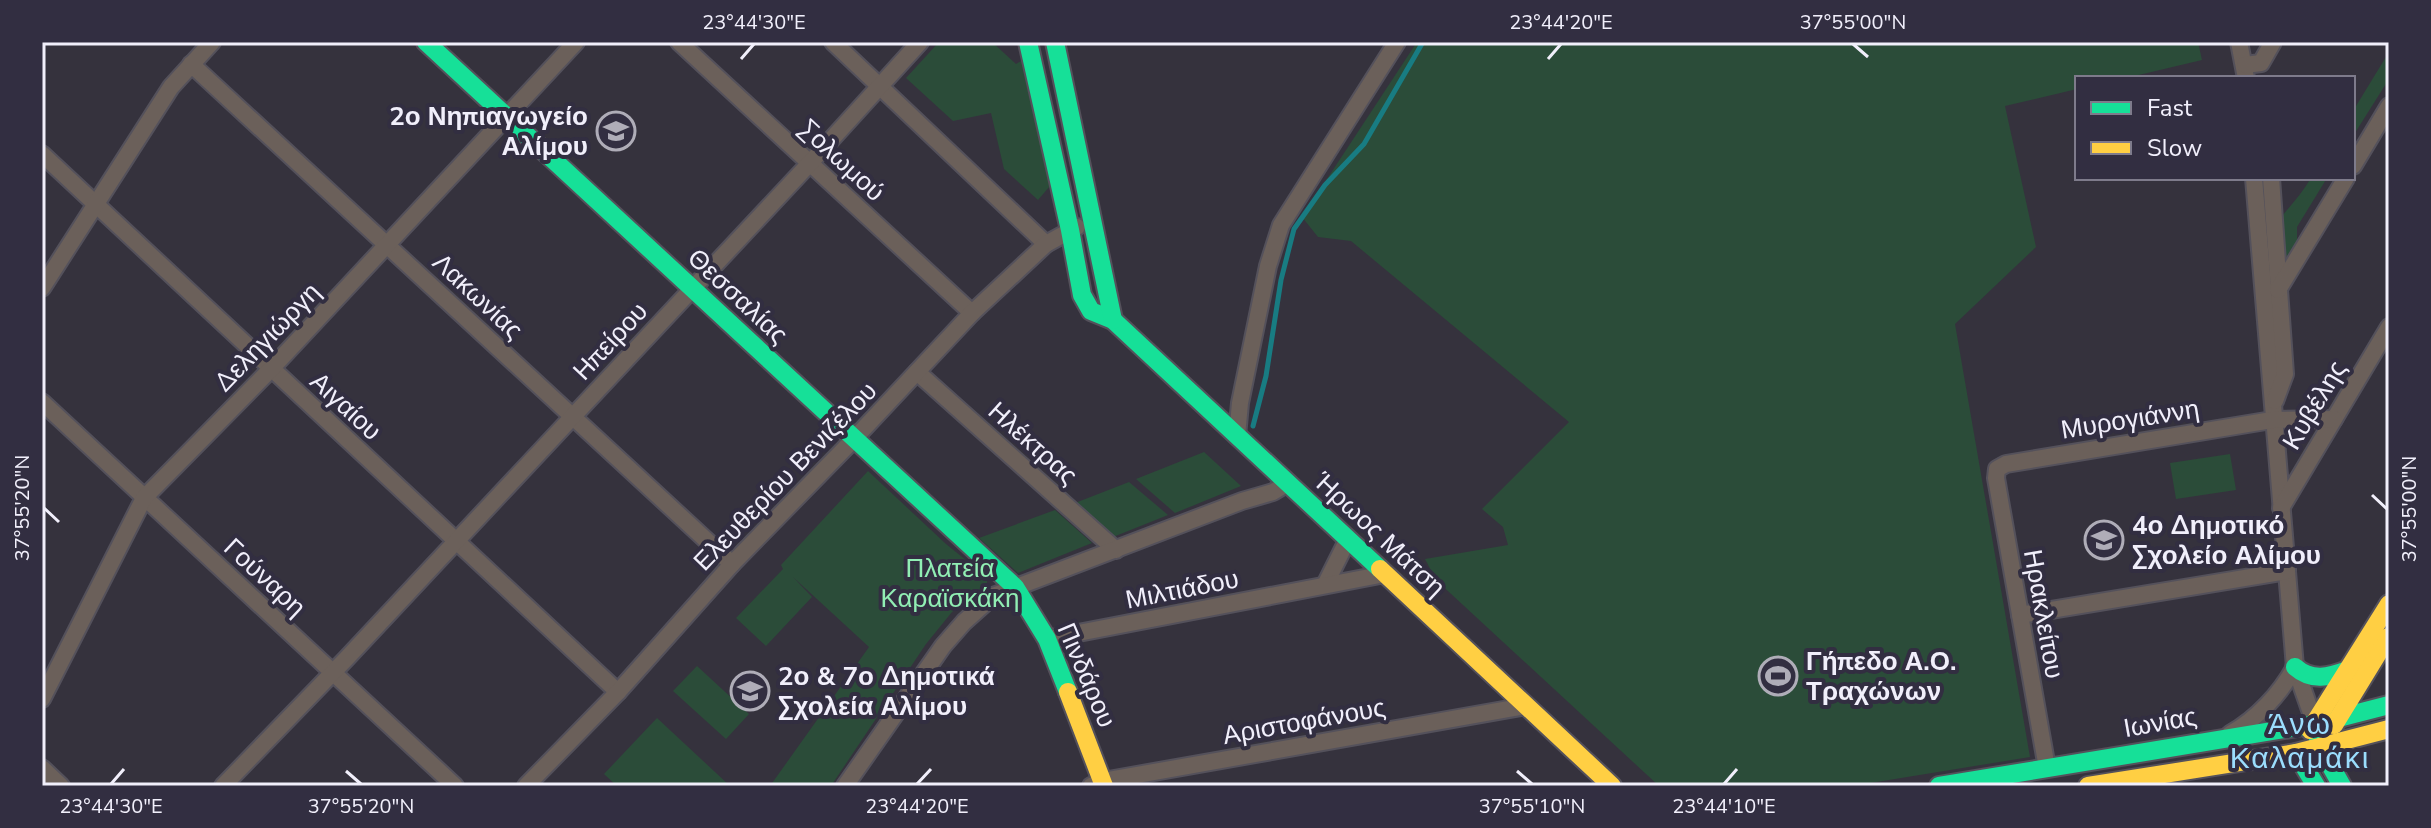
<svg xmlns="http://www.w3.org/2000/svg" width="2431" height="828" viewBox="0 0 2431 828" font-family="'Nunito Sans',sans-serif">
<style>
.green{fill:#2b4c39}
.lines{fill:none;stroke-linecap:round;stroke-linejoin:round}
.stream{stroke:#187c82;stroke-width:5}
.street-casing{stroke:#54515b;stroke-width:20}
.fast-casing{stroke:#54515b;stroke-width:22}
.slow-casing{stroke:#54515b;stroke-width:22}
.street{stroke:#6b605a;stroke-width:16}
.fast{stroke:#16e098;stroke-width:18}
.slow{stroke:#ffcf43;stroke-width:18}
.ticks{fill:none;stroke:#f1effb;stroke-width:3}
.labels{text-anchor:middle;stroke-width:8;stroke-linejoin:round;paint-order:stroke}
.poi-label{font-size:26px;font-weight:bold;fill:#f1effb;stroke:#322e41;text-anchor:start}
.street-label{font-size:26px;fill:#f1effb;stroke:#322e41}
.park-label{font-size:26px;fill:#91eeb4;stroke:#322e41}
.quarter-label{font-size:30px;letter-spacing:2px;fill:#9bddfd;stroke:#322e41}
.neatline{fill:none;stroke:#f1effb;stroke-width:3}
.ticks-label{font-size:20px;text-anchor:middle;fill:#f1effb}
</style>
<rect width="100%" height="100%" fill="#35323d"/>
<g class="green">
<polygon points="939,42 992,42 1016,64 1021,61 1050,186 1038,200 1004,169 991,113 953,121 906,78"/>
<polygon points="1417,42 2198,42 2202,60 2126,78 2077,78 2077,89 2005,106 2036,247 1955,324 2030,757 1852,786 1659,786 1436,580 1425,559 1508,545 1503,527 1482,509 1569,422 1351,241 1318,237 1302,217"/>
<polygon points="2389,52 2389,79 2353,136 2353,111"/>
<path d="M 2262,178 L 2267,178 L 2271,230 C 2284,212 2300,197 2311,178 L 2327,178 L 2297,227 L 2297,241 L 2279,268 L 2268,278 Z"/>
<polygon points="1204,452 1241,486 1175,513 1136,479"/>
<polygon points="2230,454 2236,490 2176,499 2170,463"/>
<polygon points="868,471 946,544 982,573 987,581 987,587 981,593 952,612 926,644 831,786 770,786 869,647 793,577 812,597 766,646 736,618 783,569 781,565"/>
<polygon points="1129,482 1168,515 1113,537 1075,503"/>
<polygon points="1055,510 1092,543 1018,573 979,538"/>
<polygon points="697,666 749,714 726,739 673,691"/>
<polygon points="657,718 730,786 617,786 604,774"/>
</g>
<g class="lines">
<polyline class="stream" points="1253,426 1266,376 1281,280 1294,229 1325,185 1364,144 1423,42"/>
<defs>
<g id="street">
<polyline points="679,42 972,313"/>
<polyline points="833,42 1046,244"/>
<polyline points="2239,42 2246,78"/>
<polyline points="191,64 732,564"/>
<polyline points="2245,65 2261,63 2273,42"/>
<polyline points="42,154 618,692"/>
<polyline points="2353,166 2389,106"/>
<polyline points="2254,178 2295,667 2315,724"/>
<polyline points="2271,178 2285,374 2275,401"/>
<polyline points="42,288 171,87 212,42"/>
<polyline points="2278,290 2346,178"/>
<polyline points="917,372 1116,550"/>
<polyline points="42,402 455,786"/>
<polyline points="1237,436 1240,403 1268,266 1281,225 1397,42"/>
<polyline points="2281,508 2389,327"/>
<polyline points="1325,585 1348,539"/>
<polyline points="2020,615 2287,571"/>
<polyline points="1047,639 1385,574"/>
<polyline points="42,699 144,498 271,369 576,42"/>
<path d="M 2230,734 C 2257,719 2280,694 2295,667"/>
<polyline points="42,768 61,786"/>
<polyline points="2047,768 1996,478 1997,469 2006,464 2272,420 2334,419"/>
<polyline points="223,786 346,659 810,163 920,42"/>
<polyline points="526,786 618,692 732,564 854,439 972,313 1046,244 1077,227"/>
<polyline points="845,786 943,646 964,622 993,596 1242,501 1273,492 1288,483"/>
<polyline points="1091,786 1103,781 1526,706"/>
</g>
<g id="fast">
<polyline points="426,42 1015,587 1047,639 1068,692"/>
<polyline points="1028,42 1070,230 1082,295 1091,311 1113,320 1380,569"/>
<polyline points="1055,42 1113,320"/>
<path d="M 2295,667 C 2312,682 2329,677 2348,670"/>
<polyline points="2317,734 2320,747 2342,786"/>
<polyline points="2296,753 2316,786"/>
<polyline points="1939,786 2315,724 2389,705"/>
</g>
<g id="slow">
<polyline points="1380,569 1612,786"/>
<polyline points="1068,692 1104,786"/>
<polyline points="2334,725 2388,637"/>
<polyline points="2310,730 2389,604"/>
<polyline points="2088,786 2296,753 2389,729"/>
</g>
</defs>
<use href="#street" class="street-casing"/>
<use href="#fast" class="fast-casing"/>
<use href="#slow" class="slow-casing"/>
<use href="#street" class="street"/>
<use href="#fast" class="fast"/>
<use href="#slow" class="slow"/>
</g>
<path class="ticks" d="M 1853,44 L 1868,57M 741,59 L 754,44M 1548,59 L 1561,44M 2372,495 L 2387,509M 44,508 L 59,522M 346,771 L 361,784M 1517,771 L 1532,784M 111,784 L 124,769M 917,784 L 931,769M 1724,784 L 1737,769"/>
<defs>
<symbol id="school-ring" viewBox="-11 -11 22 22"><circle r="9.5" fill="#322e41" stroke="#afadb8" stroke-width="1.5"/><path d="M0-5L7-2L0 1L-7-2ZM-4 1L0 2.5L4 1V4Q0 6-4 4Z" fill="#afadb8"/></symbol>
<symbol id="stadium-ring" viewBox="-11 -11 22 22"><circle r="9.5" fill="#322e41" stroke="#afadb8" stroke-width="1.5"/><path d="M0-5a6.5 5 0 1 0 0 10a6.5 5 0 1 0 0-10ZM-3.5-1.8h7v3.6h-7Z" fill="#afadb8"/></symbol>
</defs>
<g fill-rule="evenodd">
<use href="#school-ring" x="594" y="109" width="44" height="44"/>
<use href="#school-ring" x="2082" y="518" width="44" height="44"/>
<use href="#stadium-ring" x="1756" y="654" width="44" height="44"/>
<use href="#school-ring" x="728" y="669" width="44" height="44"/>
</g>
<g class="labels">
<g class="poi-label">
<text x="588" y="125" text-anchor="end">2ο Νηπιαγωγείο<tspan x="588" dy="30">Αλίμου</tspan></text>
<text x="2132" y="534">4ο Δημοτικό<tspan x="2132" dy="30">Σχολείο Αλίμου</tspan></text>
<text x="1806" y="670">Γήπεδο Α.Ο.<tspan x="1806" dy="30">Τραχώνων</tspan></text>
<text x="778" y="685">2ο &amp; 7ο Δημοτικά<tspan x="778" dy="30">Σχολεία Αλίμου</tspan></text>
</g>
<g class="street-label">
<text transform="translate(842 160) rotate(43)" y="9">Σολωμού</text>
<text transform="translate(478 296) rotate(43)" y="9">Λακωνίας</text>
<text transform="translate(738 296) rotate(43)" y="9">Θεσσαλίας</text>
<text transform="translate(267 337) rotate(-46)" y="9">Δεληγιώργη</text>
<text transform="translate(610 341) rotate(-47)" y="9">Ηπείρου</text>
<text transform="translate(2314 405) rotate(-59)" y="9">Κυβέλης</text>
<text transform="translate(346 406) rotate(43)" y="9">Αιγαίου</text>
<text transform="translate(2130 419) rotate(-9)" y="9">Μυρογιάννη</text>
<text transform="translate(1033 443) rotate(42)" y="9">Ηλέκτρας</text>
<text transform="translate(785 476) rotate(-46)" y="9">Ελευθερίου Βενιζέλου</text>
<text transform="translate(1380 534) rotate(43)" y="9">Ήρωος Μάτση</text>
<text transform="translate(265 577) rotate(43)" y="9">Γούναρη</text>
<text transform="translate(1182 589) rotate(-11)" y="9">Μιλτιάδου</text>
<text transform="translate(2044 614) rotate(80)" y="9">Ηρακλείτου</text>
<text transform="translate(1087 675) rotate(67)" y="9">Πινδάρου</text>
<text transform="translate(1304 721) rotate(-10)" y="9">Αριστοφάνους</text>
<text transform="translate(2160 722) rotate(-10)" y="9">Ιωνίας</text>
</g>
<g class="park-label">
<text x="950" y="577">Πλατεία<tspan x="950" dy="30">Καραϊσκάκη</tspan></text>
</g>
<g class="quarter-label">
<text x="2300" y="734">Άνω<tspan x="2300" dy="34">Καλαμάκι</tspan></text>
</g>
</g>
<rect width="2431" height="828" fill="none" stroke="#322e41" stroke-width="88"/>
<rect x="2075" y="76" width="280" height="104" fill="#322e41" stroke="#7e7b8b" stroke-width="2"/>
<rect x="2091" y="102" width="40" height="12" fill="#16e098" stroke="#7e7b8b" stroke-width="2"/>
<text x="2147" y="116" font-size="24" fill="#f1effb">Fast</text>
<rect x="2091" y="142" width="40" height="12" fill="#ffcf43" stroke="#7e7b8b" stroke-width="2"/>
<text x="2147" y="156" font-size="24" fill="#f1effb">Slow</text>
<rect x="44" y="44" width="2343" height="740" class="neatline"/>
<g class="ticks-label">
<text x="754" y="29">23°44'30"E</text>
<text x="1561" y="29">23°44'20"E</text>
<text x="1853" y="29">37°55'00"N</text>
<text transform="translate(22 508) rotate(-90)" y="7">37°55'20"N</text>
<text transform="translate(2409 509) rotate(-90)" y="7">37°55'00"N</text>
<text x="111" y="813">23°44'30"E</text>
<text x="361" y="813">37°55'20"N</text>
<text x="917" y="813">23°44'20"E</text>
<text x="1532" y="813">37°55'10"N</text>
<text x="1724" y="813">23°44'10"E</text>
</g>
</svg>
